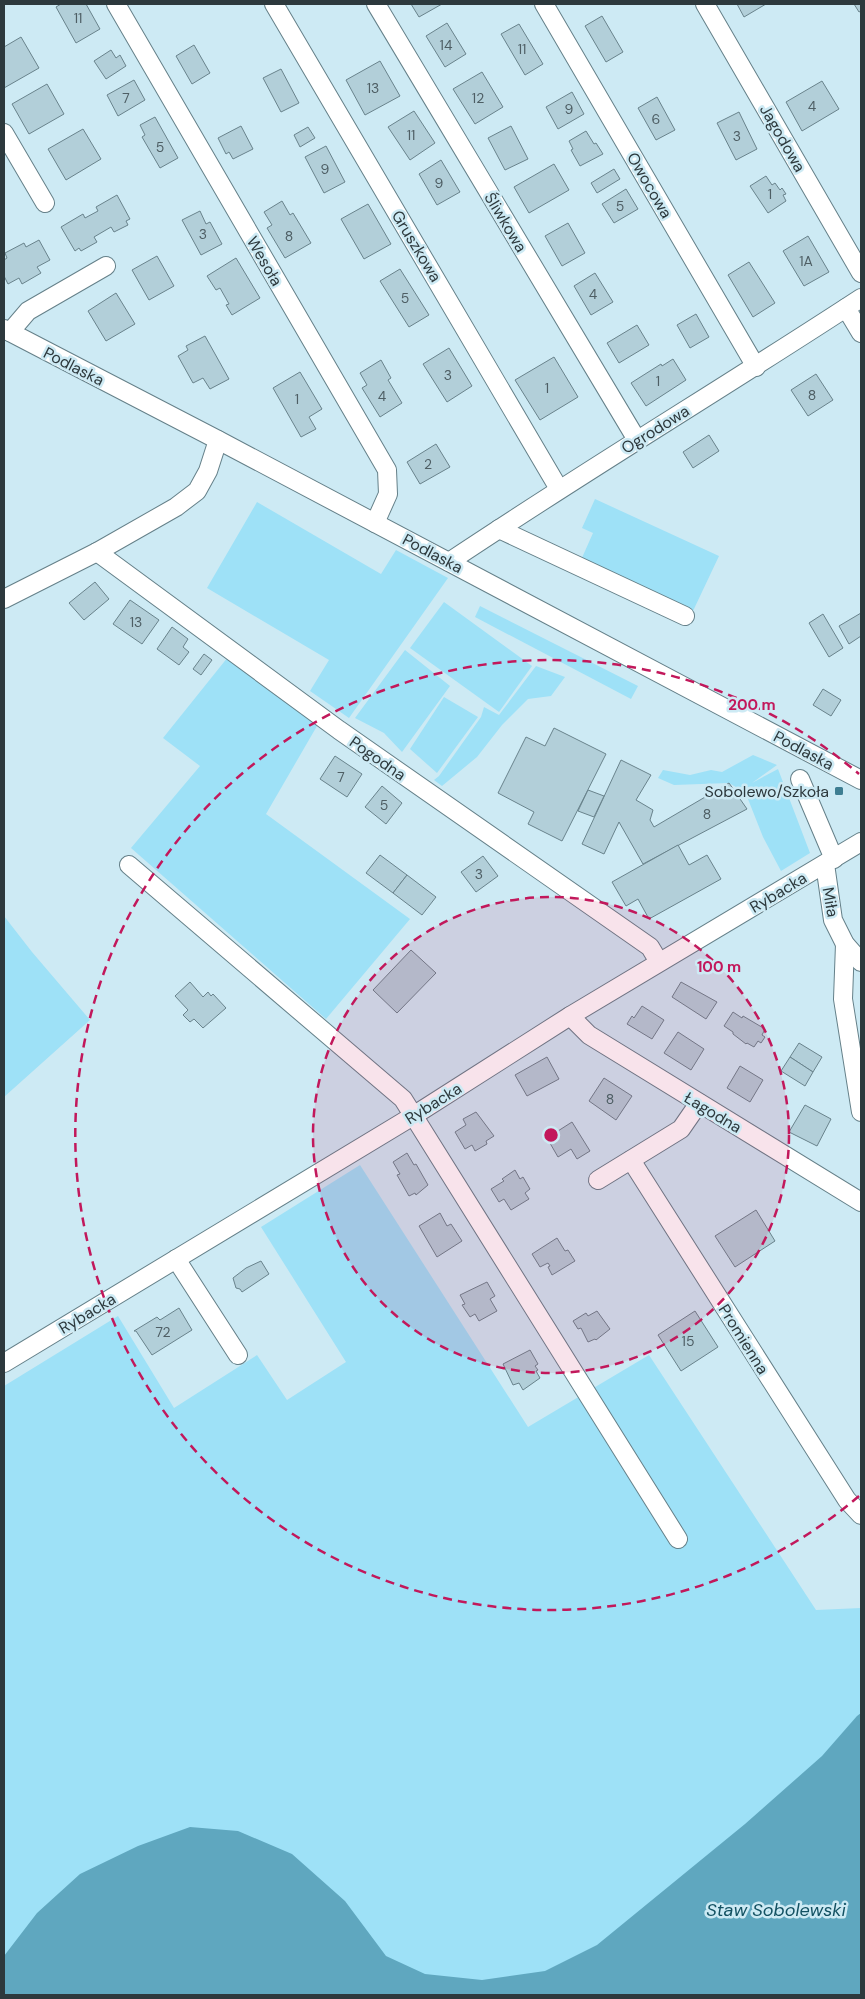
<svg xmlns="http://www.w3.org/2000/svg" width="865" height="1999" viewBox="0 0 865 1999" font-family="'DM Sans',sans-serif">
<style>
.green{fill:#9ee1f7}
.water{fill:#5fa7bf}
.building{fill:#b2cfd9;stroke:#69838c}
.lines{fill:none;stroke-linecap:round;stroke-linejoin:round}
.minor-casing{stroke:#658089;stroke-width:20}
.minor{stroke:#fff;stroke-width:18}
.ring{fill:none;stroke:#c2185b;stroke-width:2.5;stroke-dasharray:9 6}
.poi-dot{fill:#3e7e92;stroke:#cdeaf4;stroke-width:2}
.labels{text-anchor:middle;stroke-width:5;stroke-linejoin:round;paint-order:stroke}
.number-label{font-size:14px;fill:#4e5e64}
.street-label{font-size:16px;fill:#2d393d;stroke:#cdeaf4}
.poi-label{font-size:16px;fill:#2d393d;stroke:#cdeaf4;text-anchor:end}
.water-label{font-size:18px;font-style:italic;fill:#135162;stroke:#cdeaf4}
.centre{fill:#c2185b;stroke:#cdeaf4;stroke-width:2.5}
.ring-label{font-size:15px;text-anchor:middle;font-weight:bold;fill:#c2185b;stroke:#cdeaf4;stroke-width:5;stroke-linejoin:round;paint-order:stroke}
</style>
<rect width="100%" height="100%" fill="#cdeaf4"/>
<g class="green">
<polygon points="595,499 719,556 693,611 581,560 593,533 582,528"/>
<polygon points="257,502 381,574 396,550 448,578 349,718 310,691 329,660 207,588"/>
<polygon points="444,602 532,666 499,712 410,648"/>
<polygon points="480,606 638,686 631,699 475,617"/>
<polygon points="405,650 450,686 402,752 384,733 355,718"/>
<polygon points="228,657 317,726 266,814 410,919 326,1019 131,848 200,766 163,738"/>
<polygon points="536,666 565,677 551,696 528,699 502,725 477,757 442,786 434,780 439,776 481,717 484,707 499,715"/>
<polygon points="444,697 478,717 437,773 410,749"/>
<polygon points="753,755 777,765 752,783 778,769 810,853 781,871 763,837 744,789 741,790 729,783 674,785 658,778 663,770 690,775 711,770 722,772"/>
<polygon points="4,916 32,952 90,1020 4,1097"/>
<polygon points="360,1165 528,1427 649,1355 816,1610 861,1608 861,1995 778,1995 726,1974 178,1995 4,1995 4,1386 118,1316 174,1408 257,1355 287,1400 346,1362 261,1227"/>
</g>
<polygon class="water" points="861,1713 861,1994 855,1995 4,1995 4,1956 37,1913 80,1874 138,1846 190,1827 238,1831 292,1854 345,1901 386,1956 425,1974 482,1980 545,1971 597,1945 745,1824 822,1756 857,1716"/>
<g class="building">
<polygon points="61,4 86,4 100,29 76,43 56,7"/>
<polygon points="411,4 442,4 419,17"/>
<polygon points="737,4 766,4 744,17"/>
<polygon points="854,4 861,4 861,11 859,12"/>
<polygon points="602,16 623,52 606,62 585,26"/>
<polygon points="447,23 466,54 445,67 426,36"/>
<polygon points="519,24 543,64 525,75 501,34"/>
<polygon points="21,37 39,68 4,88 4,47"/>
<polygon points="194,45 210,73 192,84 176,56"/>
<polygon points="111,50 116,58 120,55 126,66 106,79 94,61"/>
<polygon points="380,61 400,96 365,115 346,80"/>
<polygon points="281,69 299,103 281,112 263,78"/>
<polygon points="482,72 503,107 475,124 453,89"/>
<polygon points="134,80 145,100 118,116 107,95"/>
<polygon points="822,81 839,109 802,131 786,102"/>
<polygon points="47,84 64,114 29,134 12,104"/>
<polygon points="572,92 584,114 558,129 546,107"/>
<polygon points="657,97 675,130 656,140 638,108"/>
<polygon points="414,111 435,143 410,160 388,127"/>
<polygon points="739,112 757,149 736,160 717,123"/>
<polygon points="155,117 178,158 160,168 142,137 145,135 140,125"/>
<polygon points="241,126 253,149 233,159 229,152 226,154 218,138"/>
<polygon points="511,126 528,159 505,170 488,138"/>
<polygon points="308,127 315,138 300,147 294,135"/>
<polygon points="83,129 101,159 66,180 48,149"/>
<polygon points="586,131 594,144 596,143 603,154 580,166 571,150 573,149 569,141"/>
<polygon points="326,146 345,182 324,193 305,157"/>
<polygon points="441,160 460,192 437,205 419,174"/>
<polygon points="554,164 569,190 529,213 514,187"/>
<polygon points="614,169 620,179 597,193 591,183"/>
<polygon points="766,176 772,185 775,183 780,190 782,188 786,194 783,195 786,201 768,213 750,186"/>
<polygon points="626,189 638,209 614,223 602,204"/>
<polygon points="117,195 130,219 126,221 128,225 114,232 111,227 94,237 97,242 81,251 79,248 75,251 61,227 83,214 85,218 98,211 96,207"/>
<polygon points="282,201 290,215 293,213 311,243 285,258 267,228 272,225 264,212"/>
<polygon points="368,204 391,244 364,259 341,219"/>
<polygon points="200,211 206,224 210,222 222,244 201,255 182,220"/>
<polygon points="568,223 585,253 562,266 545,236"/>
<polygon points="808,236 829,272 804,286 783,251"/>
<polygon points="39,240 50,260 37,267 41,273 22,284 19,278 8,284 4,276 4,260 7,258 5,253 24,243 26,247"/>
<polygon points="157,256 174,286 149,300 132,270"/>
<polygon points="236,258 260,298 232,315 226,305 229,304 220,288 216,290 207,276"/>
<polygon points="749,262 775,303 753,317 728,275"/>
<polygon points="400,269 429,315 409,327 380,281"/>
<polygon points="595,273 613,302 591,315 574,286"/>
<polygon points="116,293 135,324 106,341 88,311"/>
<polygon points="696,314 709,337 690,348 677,325"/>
<polygon points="637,325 649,345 619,363 607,343"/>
<polygon points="205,336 229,379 210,389 203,378 193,383 178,356 188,350 186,346"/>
<polygon points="449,348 472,386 447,402 423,364"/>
<polygon points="554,357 578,397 540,420 515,380"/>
<polygon points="673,359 686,380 646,406 631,383 661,364 662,366"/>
<polygon points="381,360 391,378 388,380 402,403 380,417 362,388 367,385 360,373"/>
<polygon points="300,372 322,409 309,417 316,429 301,437 273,388"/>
<polygon points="816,374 833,400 808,416 791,390"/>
<polygon points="709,435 719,451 693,468 683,452"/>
<polygon points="436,444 450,467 420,484 407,462"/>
<polygon points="95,582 109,599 84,620 69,603"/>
<polygon points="130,600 159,620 142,644 113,624"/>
<polygon points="861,613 861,636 849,644 839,626"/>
<polygon points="823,614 843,648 829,657 809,623"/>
<polygon points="172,627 188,639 183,647 189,652 179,665 157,649"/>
<polygon points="204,654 212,660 201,675 193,669"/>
<polygon points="823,689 841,700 831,716 813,705"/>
<polygon points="554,728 606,754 562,841 528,824 534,812 498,793 526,737 545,746"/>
<polygon points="335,756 362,774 347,797 320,779"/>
<polygon points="621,760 651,775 636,800 653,810 650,820 654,827 729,783 747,809 643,864 619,822 604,854 582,844"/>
<polygon points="382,786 402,803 386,824 365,807"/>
<polygon points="588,790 604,796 594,817 578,811"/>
<polygon points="678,845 689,865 707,855 721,879 649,919 638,899 626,906 612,882"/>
<polygon points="380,855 407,875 393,893 366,873"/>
<polygon points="483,856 498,876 476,892 461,872"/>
<polygon points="407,875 436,897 422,915 393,893"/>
<polygon points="411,950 436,973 397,1013 373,990"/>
<polygon points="190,982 203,997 208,992 211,996 213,994 226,1008 203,1028 194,1019 190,1022 183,1015 188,1010 175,996"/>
<polygon points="681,982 717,1002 706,1019 672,997"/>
<polygon points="642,1006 664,1020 652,1039 627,1024 632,1016 634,1018"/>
<polygon points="733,1012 742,1018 743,1016 765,1029 762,1035 765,1037 761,1043 758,1041 754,1047 747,1043 746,1044 733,1034 733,1032 724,1026"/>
<polygon points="678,1032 704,1049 691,1070 664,1053"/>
<polygon points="799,1043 822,1057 813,1072 790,1057"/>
<polygon points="547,1057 559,1079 527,1096 515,1075"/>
<polygon points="790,1057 813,1072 805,1086 781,1071"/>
<polygon points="740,1066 763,1080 750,1102 727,1088"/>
<polygon points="604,1078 632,1096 616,1120 589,1101"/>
<polygon points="805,1105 831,1119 817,1146 789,1132"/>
<polygon points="476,1112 494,1136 486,1141 487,1144 475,1151 472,1145 465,1149 455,1132 466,1125 463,1119"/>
<polygon points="572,1122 590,1151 577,1159 571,1149 558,1157 547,1138"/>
<polygon points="407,1153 414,1165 416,1164 428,1185 416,1195 415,1193 409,1196 397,1175 400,1174 393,1162"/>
<polygon points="515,1170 520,1179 523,1177 530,1189 525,1193 529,1199 511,1210 504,1199 499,1202 491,1189 504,1181 502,1179"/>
<polygon points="756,1210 775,1241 735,1267 715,1236"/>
<polygon points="440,1213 447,1226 451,1224 462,1241 437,1257 419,1226"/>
<polygon points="557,1238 565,1251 568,1250 575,1261 552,1275 548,1267 550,1266 548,1263 540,1267 532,1254"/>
<polygon points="261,1261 269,1274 242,1292 240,1289 236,1288 233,1278 246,1268"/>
<polygon points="487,1282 495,1296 490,1299 497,1311 479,1321 475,1314 470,1317 462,1305 465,1304 460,1295"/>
<polygon points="179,1308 192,1330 152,1355 136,1331 134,1331 157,1317 160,1320"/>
<polygon points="597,1311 610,1329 596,1340 595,1339 588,1342 581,1328 578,1329 573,1321 586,1313 588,1316"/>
<polygon points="695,1311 718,1347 681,1371 658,1335"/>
<polygon points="530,1350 538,1364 535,1366 538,1370 536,1371 540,1378 523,1390 519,1383 513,1385 503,1364"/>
</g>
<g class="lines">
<defs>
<g id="minor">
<polyline points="116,4 387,470 388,494 375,523"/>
<polyline points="274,4 559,489"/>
<polyline points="376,4 637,440"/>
<polyline points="544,4 756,367"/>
<polyline points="705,4 861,273"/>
<polyline points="4,133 45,203"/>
<polyline points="846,308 861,333"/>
<polyline points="4,329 218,440 861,780"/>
<polyline points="10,332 28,311 106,266"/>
<polyline points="499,529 685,616"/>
<polyline points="97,552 339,730 650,947 659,962"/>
<path d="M 449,562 C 585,471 725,387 861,298"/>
<polyline points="4,599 97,552 176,507 197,491 208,471 218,440"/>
<polyline points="800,779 834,859"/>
<polyline points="825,864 833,920 845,944 861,962"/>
<polyline points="129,865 403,1099 678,1539"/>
<polyline points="845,944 843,999 861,1112"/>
<polyline points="570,1016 589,1035 861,1202"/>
<polyline points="631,1160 847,1500 861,1515"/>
<polyline points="598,1180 681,1129 699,1103"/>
<polyline points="176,1259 238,1355"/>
<polyline points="4,1363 413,1116 570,1016 861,842"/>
</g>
</defs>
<use href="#minor" class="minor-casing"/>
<use href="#minor" class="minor"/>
</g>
<circle cx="551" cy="1135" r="238" fill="#c2185b" fill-opacity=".12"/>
<g class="ring">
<circle cx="551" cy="1135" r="238"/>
<path d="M859 1496A475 475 0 1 1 859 774"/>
</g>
<rect class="poi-dot" x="834" y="786" width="10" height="10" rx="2.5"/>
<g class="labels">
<g class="number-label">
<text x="78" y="23">11</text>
<text x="446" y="50">14</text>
<text x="522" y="54">11</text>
<text x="373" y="93">13</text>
<text x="126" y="103">7</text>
<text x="478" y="103">12</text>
<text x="812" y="111">4</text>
<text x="569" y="114">9</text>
<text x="656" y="124">6</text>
<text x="411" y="140">11</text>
<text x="737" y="141">3</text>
<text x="160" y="152">5</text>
<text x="325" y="174">9</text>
<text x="439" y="188">9</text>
<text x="770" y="199">1</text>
<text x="620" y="211">5</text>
<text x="203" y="239">3</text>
<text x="289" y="241">8</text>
<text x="806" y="266">1A</text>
<text x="593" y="299">4</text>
<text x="405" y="303">5</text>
<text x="448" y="380">3</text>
<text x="658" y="386">1</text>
<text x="547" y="393">1</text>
<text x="812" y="400">8</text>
<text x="382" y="401">4</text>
<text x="297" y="404">1</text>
<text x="428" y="469">2</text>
<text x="136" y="627">13</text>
<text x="341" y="782">7</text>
<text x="384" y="810">5</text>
<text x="707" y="819">8</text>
<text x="479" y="879">3</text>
<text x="610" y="1104">8</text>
<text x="163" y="1337">72</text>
<text x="688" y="1346">15</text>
</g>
<g class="street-label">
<text transform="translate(783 138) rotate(60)" y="6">Jagodowa</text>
<text transform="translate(650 185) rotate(60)" y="6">Owocowa</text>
<text transform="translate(506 222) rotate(59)" y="6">Śliwkowa</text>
<text transform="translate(417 246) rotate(59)" y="6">Gruszkowa</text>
<text transform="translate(265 261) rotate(60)" y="6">Wesoła</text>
<text transform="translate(74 366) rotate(27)" y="6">Podlaska</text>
<text transform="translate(655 429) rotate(-32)" y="6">Ogrodowa</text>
<text transform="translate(433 553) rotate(28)" y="6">Podlaska</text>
<text transform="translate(804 750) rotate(28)" y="6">Podlaska</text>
<text transform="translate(378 758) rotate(35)" y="6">Pogodna</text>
<text transform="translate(778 892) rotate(-31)" y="6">Rybacka</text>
<text transform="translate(831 902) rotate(80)" y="6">Miła</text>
<text transform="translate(433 1103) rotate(-32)" y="6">Rybacka</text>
<text transform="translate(713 1112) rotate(31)" y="6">Łagodna</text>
<text transform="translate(87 1313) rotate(-31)" y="6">Rybacka</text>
<text transform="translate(744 1339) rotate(58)" y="6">Promienna</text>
</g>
<g class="poi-label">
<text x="829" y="797">Sobolewo/Szkoła</text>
</g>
<g class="water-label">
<text x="776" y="1916">Staw Sobolewski</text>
</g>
</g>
<circle cx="551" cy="1135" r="8" class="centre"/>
<g class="ring-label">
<text x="752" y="710">200 m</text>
<text x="719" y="972">100 m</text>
</g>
<rect width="865" height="1999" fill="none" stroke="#2d393d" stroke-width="10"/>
</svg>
